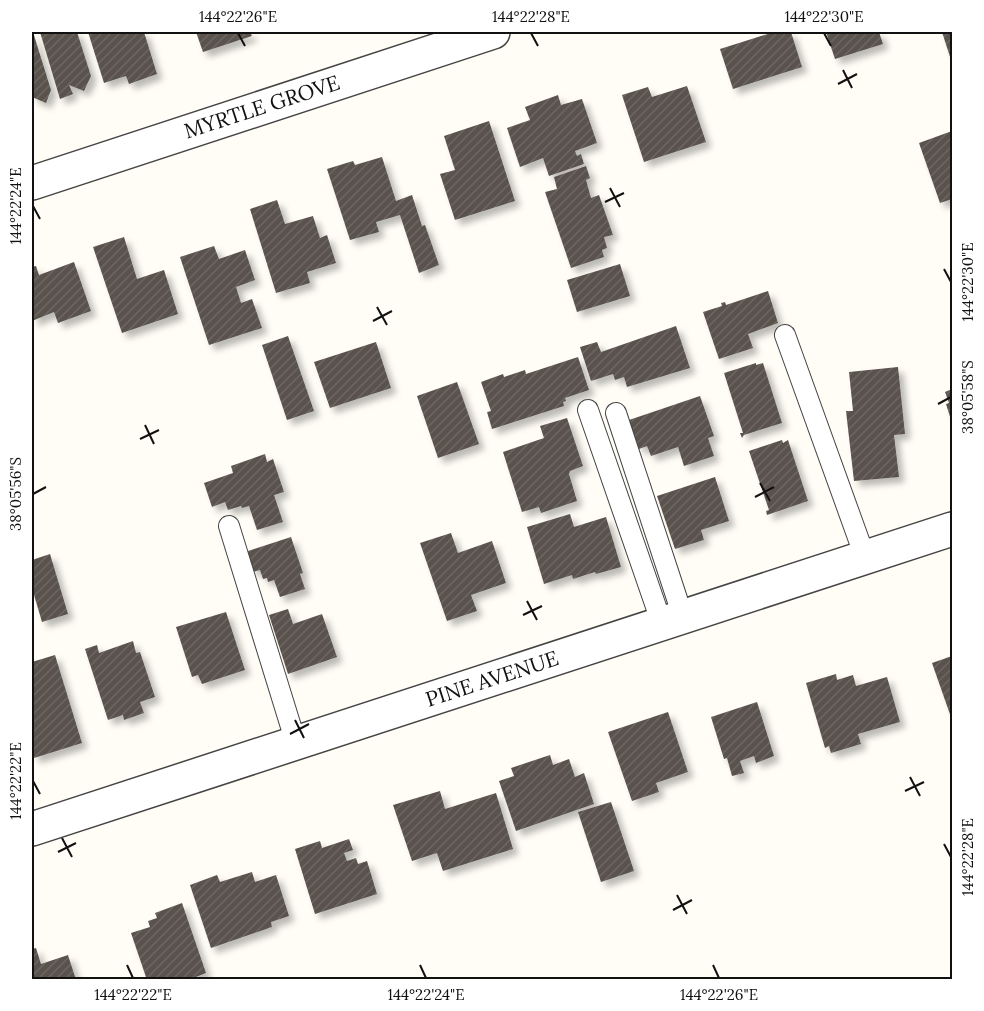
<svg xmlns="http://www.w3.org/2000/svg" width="984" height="1011" viewBox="0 0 984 1011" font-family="Lora,serif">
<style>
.building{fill:url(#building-hatch);filter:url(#shadow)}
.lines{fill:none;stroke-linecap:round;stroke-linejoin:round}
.service-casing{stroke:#444;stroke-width:22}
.minor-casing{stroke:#444;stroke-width:36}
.service{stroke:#fff;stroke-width:20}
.minor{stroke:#fff;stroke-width:33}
.ticks{fill:none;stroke:#111;stroke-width:2}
.labels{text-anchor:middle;stroke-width:6;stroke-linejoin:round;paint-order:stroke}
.street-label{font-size:21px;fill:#111;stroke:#fff}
.neatline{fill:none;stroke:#111;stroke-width:2}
.ticks-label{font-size:15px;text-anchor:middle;fill:#111}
</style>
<defs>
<pattern id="building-hatch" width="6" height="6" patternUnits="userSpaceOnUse" patternTransform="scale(1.5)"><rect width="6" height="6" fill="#5a524d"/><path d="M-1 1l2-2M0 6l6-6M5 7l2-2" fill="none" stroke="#6d6662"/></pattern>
<filter id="shadow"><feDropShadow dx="5.5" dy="5.5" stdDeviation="3" flood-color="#0004"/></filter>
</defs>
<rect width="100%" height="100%" fill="#fffdf5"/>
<g class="building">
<polygon points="32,32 33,32 51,90 46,103 32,97"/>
<polygon points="40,32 77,32 91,76 84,91 69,85 73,94 60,99"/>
<polygon points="88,32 144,32 157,74 129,84 126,76 104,83"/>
<polygon points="196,32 250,32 252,36 203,52"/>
<polygon points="774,32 791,32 802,67 733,89 720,49"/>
<polygon points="826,32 879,32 883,44 835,59"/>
<polygon points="942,32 952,32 952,63"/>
<polygon points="687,86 706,142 644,162 622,95 648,87 652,97"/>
<polygon points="558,95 561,105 582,99 597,143 575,151 577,156 581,154 584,164 549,176 543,158 520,167 507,128 530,120 525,107"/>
<polygon points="489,121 515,201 455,220 440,174 455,170 444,136"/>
<polygon points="952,131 952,199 940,203 919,143"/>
<polygon points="382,157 396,201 412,195 422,226 425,225 439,265 419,273 400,215 376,222 379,232 350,240 327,169 353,161 355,165"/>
<polygon points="586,166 590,178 586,180 591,198 599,195 613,235 604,237 607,248 602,250 604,257 571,268 545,192 557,189 554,177"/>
<polygon points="277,200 285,224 313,216 320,238 327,235 336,263 307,272 310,283 276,293 250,209"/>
<polygon points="124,237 137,279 164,270 178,314 122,333 93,247"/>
<polygon points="214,246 219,259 245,250 255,280 236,287 241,303 252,299 262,328 209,345 180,257"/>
<polygon points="74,262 91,311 58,323 54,312 32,321 32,267 36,266 39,275"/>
<polygon points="620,264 630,296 577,312 567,280"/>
<polygon points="768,291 778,323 748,334 753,348 719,359 703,312 722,306 721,303 725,302 726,305"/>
<polygon points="676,326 690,368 627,387 624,377 615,380 613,374 591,381 580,347 597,342 601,352"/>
<polygon points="288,336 314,411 287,420 262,345"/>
<polygon points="376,342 391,388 330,408 314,362"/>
<polygon points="578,357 589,390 565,398 566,401 563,402 564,406 492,429 487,412 491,411 481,382 503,374 504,377 525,370 526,374"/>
<polygon points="756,363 756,365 763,363 782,423 744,435 742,438 740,433 743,433 724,373"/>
<polygon points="898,367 905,434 894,435 899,477 854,481 846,411 853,411 849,372"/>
<polygon points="457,382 479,444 438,458 417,396"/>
<polygon points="952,389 952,423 946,404 949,403 945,392"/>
<polygon points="700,396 714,436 708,438 714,456 684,466 678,447 651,456 647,446 639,449 629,420"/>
<polygon points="567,418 583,466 570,471 569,474 577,501 541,513 539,507 522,512 503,452 544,438 540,426"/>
<polygon points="782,440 783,443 788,440 808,501 767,515 766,511 769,510 749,451"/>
<polygon points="265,454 267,462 273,459 284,492 274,495 283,522 257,530 249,506 242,508 241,506 228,510 225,502 212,507 204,483 233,473 231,466"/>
<polygon points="715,477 729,521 701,530 704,540 675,549 657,496"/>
<polygon points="570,514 574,527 606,517 621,567 596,574 595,572 573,579 572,575 544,584 527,527"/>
<polygon points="451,533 458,553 492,541 506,583 471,595 477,611 447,621 420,543"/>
<polygon points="291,537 303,573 300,574 305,589 280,597 274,580 268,582 267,578 263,579 260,570 253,572 245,552"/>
<polygon points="50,554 68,614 42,622 32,588 32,560"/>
<polygon points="288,609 293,624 322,614 337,657 288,674 269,615"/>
<polygon points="226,612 245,670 202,684 198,675 192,677 176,627"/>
<polygon points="133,641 136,653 140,652 155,697 140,702 144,713 124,720 123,715 108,720 85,649 97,645 99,653"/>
<polygon points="55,655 82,743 34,758 32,750 32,662"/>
<polygon points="952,656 952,720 932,663"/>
<polygon points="836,674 837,680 853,675 856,686 887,677 900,722 858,734 861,744 831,753 829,746 825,748 806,683"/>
<polygon points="757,702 774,756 756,763 754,756 740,761 744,773 732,776 727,758 724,759 711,717"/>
<polygon points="668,712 688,772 656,783 659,792 632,801 608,732"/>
<polygon points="550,755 553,765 569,759 575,777 584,773 594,804 516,831 499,781 514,776 511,768"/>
<polygon points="440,791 445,809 496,793 513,849 443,871 437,853 412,861 393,805"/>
<polygon points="611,802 634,871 601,882 578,812"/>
<polygon points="349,839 353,850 344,853 347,861 356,858 358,864 367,861 377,894 315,914 295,849 320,841 322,848"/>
<polygon points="252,872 255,882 276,875 289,916 271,922 272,927 211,948 190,885 217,875 220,882"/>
<polygon points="182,903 206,973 188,980 147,980 131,933 150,927 148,921 157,918 155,913"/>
<polygon points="36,948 41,964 68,955 76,980 32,980 32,949"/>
</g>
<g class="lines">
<defs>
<g id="service">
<polyline points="785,335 865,557"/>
<polyline points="588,410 662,624"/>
<polyline points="616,413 683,617"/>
<polyline points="229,526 296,743"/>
</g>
<g id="minor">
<polyline points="32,183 493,32"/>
<polyline points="32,829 952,529"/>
</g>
</defs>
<use href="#service" class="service-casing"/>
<use href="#minor" class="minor-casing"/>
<use href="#service" class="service"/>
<use href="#minor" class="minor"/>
</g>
<path class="ticks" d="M 238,33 L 245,46M 531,33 L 538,46M 824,33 L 831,46M 843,70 L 852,88M 838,84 L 857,74M 610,188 L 620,207M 605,202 L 624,193M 33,206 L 40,219M 944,269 L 951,282M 377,307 L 387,325M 373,321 L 392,311M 938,404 L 951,397M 145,425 L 154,444M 140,439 L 159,430M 760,483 L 770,501M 33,494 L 46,487M 755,497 L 774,487M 527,601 L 537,620M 523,615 L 542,606M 295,720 L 304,738M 290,734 L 309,724M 910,777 L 920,796M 33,781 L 40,794M 905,791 L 924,782M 62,838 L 72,857M 944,844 L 951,857M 58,852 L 76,843M 677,895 L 687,914M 673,910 L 692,900M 127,965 L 133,978M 420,965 L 426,978M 713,965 L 719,978"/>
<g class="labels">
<g class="street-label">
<text transform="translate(262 107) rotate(-18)" y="7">MYRTLE GROVE</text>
<text transform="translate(492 679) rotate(-18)" y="7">PINE AVENUE</text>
</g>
</g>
<rect width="984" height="1011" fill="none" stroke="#ffffff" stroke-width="66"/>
<rect x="33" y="33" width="918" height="945" class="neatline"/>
<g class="ticks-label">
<text x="238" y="22">144°22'26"E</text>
<text x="531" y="22">144°22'28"E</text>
<text x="824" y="22">144°22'30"E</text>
<text transform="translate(16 206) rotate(-90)" y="5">144°22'24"E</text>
<text transform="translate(968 282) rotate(-90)" y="5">144°22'30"E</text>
<text transform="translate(968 397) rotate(-90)" y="5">38°05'58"S</text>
<text transform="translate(16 494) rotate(-90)" y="5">38°05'56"S</text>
<text transform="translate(16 781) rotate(-90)" y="5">144°22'22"E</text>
<text transform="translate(968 857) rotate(-90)" y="5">144°22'28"E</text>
<text x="133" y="1000">144°22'22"E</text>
<text x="426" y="1000">144°22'24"E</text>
<text x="719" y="1000">144°22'26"E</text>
</g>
</svg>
